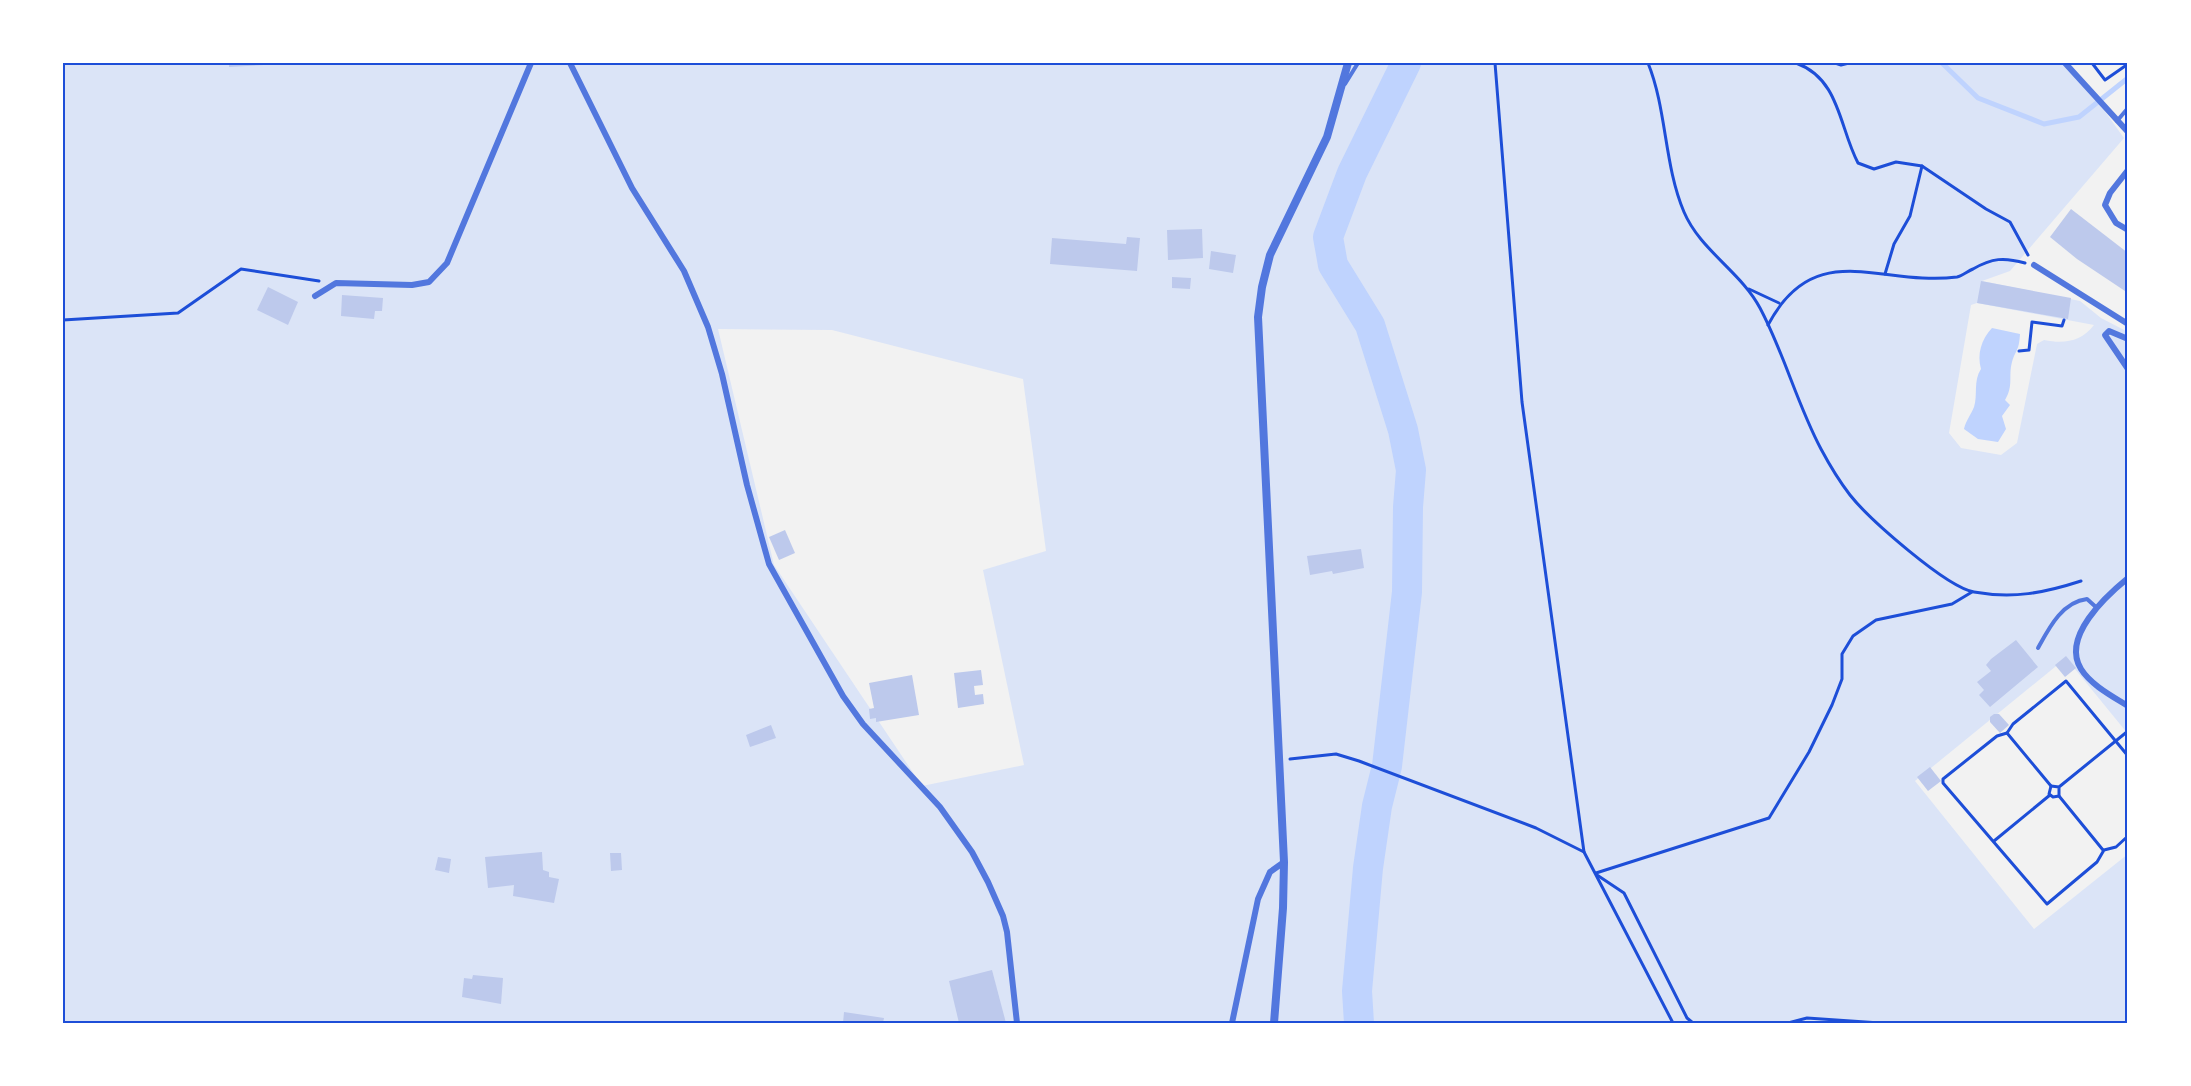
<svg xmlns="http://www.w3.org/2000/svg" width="2191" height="1086" viewBox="0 0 2191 1086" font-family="Poppins,sans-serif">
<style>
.green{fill:#dbe4f7;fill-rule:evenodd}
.water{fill:#bfd3fe}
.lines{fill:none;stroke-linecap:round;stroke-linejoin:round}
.stream{stroke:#bfd3fe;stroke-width:5}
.river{stroke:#bfd3fe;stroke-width:30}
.building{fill:#bdc9ec}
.path{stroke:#1d4ed8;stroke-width:3}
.service{stroke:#5277de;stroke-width:4}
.minor{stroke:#5277de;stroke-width:6}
.tertiary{stroke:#5277de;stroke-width:8}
.neatline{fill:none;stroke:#1d4ed8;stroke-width:2}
</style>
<rect width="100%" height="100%" fill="#f2f2f2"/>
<path class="green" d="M 63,63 L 2070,63 L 2124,138 L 2010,271 L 1982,281 L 2080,301 L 2101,318 L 2128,332 L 2128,734 L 2066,658 L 1915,781 L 2034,929 L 2128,854 L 2128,1023 L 63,1023 ZM 1977,303 L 2094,325 C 2081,342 2064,344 2044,340 L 2037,344 L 2017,443 L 2001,455 L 1961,448 L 1949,433 L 1971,305 ZM 718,329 L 832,330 L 1023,379 L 1046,551 L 983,570 L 1024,765 L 922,786 L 774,565 Z"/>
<path class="water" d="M 1992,328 L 2020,334 C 2019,351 2016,349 2012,362 C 2008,377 2014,385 2005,400 L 2010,405 L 2002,416 L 2006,429 L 1998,442 L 1978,439 L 1964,429 C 1966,420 1971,415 1974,407 C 1978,395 1973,381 1981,369 C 1977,354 1981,340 1992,328 Z"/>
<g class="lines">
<polyline class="stream" points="1942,63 1978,98 2044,124 2079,117 2128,78"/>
<polyline class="river" points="1359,1023 1357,991 1368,868 1377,806 1387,766 1407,592 1408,507 1411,470 1403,430 1370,325 1333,265 1328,237 1352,173 1406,63"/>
</g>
<g class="building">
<polygon points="229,63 263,63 264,65 229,67"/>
<polygon points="2071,209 2128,253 2128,293 2077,259 2050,237"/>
<polygon points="1202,229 1203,258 1168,260 1167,230"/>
<polygon points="1127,237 1140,238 1137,271 1050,264 1052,238 1126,244"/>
<polygon points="1211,251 1236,255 1233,273 1209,269"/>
<polygon points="1172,277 1191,278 1190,289 1172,288"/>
<polygon points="1981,281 2071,298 2068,319 1977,303"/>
<polygon points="268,287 298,302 288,325 257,310"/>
<polygon points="342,295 383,298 382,311 375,311 374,319 341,316"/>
<polygon points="785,530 795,553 779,560 769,537"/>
<polygon points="1361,549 1364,568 1333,574 1332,571 1310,575 1307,556"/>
<polygon points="2016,640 2038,667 1990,707 1979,695 1984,690 1977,682 1991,671 1986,665 1991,659"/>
<polygon points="2066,656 2076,668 2065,677 2055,665"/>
<polygon points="981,670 983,685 974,686 975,695 983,694 984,704 958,708 954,673"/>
<polygon points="912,675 919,715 876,722 876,718 870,719 869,709 874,708 869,683"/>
<polygon points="1994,714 1999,714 2009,725 2000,733 1990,722 1990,717"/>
<polygon points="771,725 776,738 750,747 746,735"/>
<polygon points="1930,767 1941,781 1928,791 1917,777"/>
<polygon points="542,852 543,870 549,872 549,877 559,879 554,903 513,896 514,885 488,888 485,857"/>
<polygon points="610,853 621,853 622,870 611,871"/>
<polygon points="438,857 451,859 449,873 435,870"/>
<polygon points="992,970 1006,1023 959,1023 949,981"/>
<polygon points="473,975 503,978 501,1004 462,997 464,978 472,979"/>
<polygon points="844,1012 884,1018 883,1023 843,1023"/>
</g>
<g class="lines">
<g class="path">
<polyline points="1495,63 1522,402 1584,852 1673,1023"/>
<path d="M 1648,63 C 1667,110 1664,165 1684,212 C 1700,250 1741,272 1760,308 C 1784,353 1797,404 1821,449 C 1829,464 1840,482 1850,495 C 1869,519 1946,587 1974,592 C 2013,599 2044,593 2081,581"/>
<path d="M 1796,63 C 1840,79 1839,127 1858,163 L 1874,169 L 1896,162 L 1922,166 L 1986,209 L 2010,222 L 2028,255"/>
<polyline points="1835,63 1841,65 1849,63"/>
<polyline points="2092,63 2105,80 2128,64"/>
<polyline points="1885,274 1894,244 1910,216 1922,166"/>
<polyline points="1749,289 1779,303"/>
<polyline points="63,320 178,313 241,269 319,281"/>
<path d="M 1768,325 C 1815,236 1881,287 1957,277 C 1962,276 1968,271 1973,269 C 1992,258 2004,257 2025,263"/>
<polyline points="2019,351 2029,350 2032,322 2062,326 2064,320"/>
<polyline points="2007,733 2051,786"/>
<polyline points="2128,756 2066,681 2013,724 2007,733 1997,736 1943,779 1943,783 2047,904 2097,862 2104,850 2116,847 2128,836"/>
<polyline points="1290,759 1336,754 1359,761 1536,828 1584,852"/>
<polyline points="2059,787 2059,796 2053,797 2049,794 2051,786 2059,787 2128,731"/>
<polyline points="2059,796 2103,850"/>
<polyline points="1994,841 2050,795"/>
<polyline points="1596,873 1769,818 1809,752 1832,705 1842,679 1842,654 1853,636 1876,620 1952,604 1972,592"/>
<polyline points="1597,875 1624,893 1687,1018 1693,1023"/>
<polyline points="1788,1023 1807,1018 1880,1023"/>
</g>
<g class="service">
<polyline points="63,64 65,63"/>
<polyline points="1345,84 1358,63"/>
<polyline points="2117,121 2128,108"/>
<path d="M 2038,648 C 2049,628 2062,602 2087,599 L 2097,608"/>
</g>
<g class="minor">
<polyline points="570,63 632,188 684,271 708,327 722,374 747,485 769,564 843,696 863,724 940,807 972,852 988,882 1003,916 1007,932 1017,1023"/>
<polyline points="2065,63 2128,132"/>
<polyline points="2128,170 2110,193 2105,205 2116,223 2128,230"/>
<polyline points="2034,265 2128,324"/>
<polyline points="315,296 336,283 412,285 429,282 447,263 531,63"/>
<polyline points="2128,339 2109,331 2105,335 2128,369"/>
<path d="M 2128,578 C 2106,596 2061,637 2081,669 C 2091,685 2112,696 2128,706"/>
<polyline points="1232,1023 1258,899 1270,872 1284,862"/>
</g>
<polyline class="tertiary" points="1274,1023 1283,908 1284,862 1258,317 1262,287 1270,255 1327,137 1348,63"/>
</g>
<rect width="2191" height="1086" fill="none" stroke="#ffffff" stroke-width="129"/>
<rect x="64" y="64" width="2062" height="958" class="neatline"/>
</svg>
